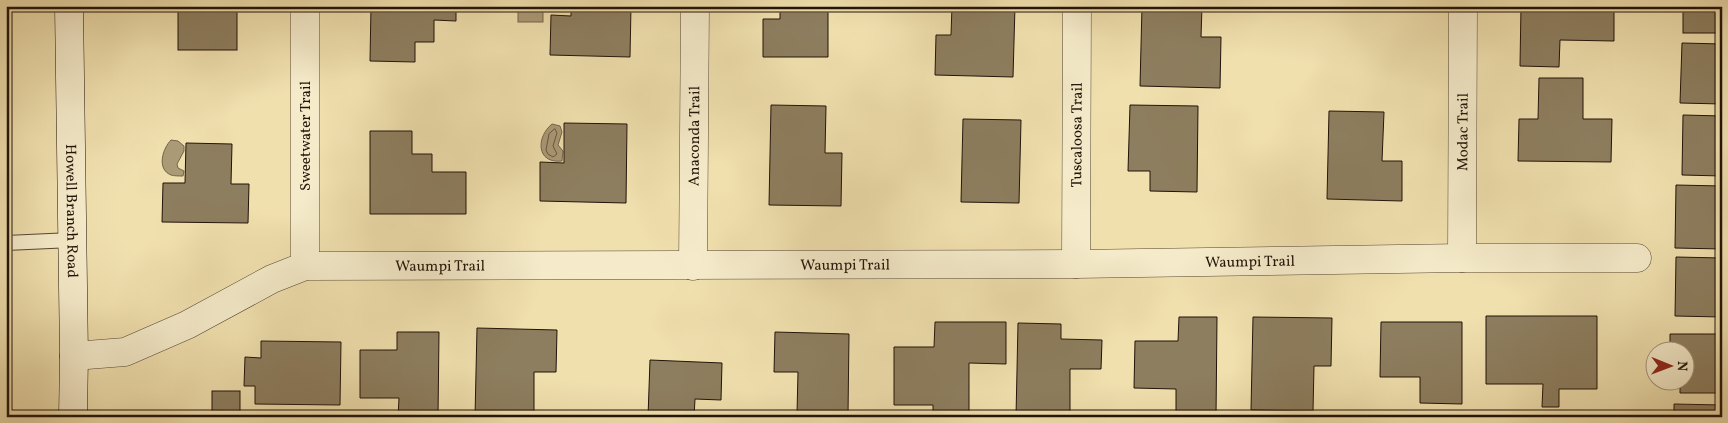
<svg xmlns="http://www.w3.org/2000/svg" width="1728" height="423" viewBox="0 0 1728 423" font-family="Vollkorn,serif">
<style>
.water{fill:#aa9a76;stroke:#74644a}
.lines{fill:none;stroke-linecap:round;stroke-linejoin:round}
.shore{stroke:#665640;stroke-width:1}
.building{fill:#8d7e5f;stroke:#221309}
.lane-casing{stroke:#564632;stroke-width:16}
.street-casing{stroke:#564632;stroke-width:29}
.secondary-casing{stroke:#221309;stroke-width:29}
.lane{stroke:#f5ebca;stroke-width:14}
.street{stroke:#f5ebca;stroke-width:28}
.secondary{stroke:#f5ebca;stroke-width:28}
.labels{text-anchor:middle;stroke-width:4.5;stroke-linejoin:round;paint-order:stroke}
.street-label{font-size:15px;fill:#221309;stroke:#f5ebca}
</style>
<rect width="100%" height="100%" fill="#f0e0ae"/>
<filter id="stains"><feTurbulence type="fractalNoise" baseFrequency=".004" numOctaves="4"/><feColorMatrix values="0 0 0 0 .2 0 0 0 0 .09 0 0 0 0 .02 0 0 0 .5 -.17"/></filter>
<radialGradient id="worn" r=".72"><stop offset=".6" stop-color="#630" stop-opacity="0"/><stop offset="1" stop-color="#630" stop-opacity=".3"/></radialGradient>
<g class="water">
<rect x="518" y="6" width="25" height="16"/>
<path d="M 552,124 L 560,126 L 562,132 L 558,145 L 563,151 L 562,161 C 536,164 536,137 552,124 Z"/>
<path d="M 171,140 L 178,141 L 184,146 L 184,151 L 177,164 L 178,168 L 184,171 L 183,176 C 179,176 174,176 171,175 C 156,169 163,148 171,140 Z"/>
</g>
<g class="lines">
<polygon class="shore" points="555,129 557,133 553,146 557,154 553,157 548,154 546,150 549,134"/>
</g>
<g class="building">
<rect x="178" y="6" width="59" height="44"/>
<polygon points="371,6 456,6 456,21 434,20 434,42 415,42 415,62 370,61"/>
<polygon points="571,6 631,6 630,57 550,55 551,15 571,16"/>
<polygon points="780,6 828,6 828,57 763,57 763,19 780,19"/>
<polygon points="952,6 1015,6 1013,77 935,75 936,35 951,35"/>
<polygon points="1142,6 1202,6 1201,37 1221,37 1220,88 1140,86"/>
<polygon points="1521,6 1614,6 1614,41 1560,40 1559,67 1520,66"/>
<rect x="1683" y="6" width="39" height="27"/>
<polygon points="1682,43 1722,44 1722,104 1680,103"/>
<polygon points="1539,78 1583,78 1583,119 1612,119 1611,162 1518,161 1519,119 1538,119"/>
<polygon points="771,105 826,106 825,153 842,153 841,206 769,205"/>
<polygon points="1130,105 1198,106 1197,192 1150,191 1150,171 1128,171"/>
<polygon points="1329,111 1384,112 1382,161 1402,161 1402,201 1327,199"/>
<polygon points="1683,115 1722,116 1722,176 1682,175"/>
<polygon points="963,119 1021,120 1019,203 961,202"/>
<polygon points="564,123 627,124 626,203 540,201 540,162 564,163"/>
<polygon points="370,131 412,131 412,154 432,154 432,172 466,172 466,214 370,214"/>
<polygon points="186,143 232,144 231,184 249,184 248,223 162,222 163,183 185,183"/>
<polygon points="1676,185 1722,186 1722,249 1675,248"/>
<polygon points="1676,257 1722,258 1722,317 1675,316"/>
<polygon points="1486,316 1597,316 1597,389 1559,389 1559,407 1542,407 1543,384 1486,384"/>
<polygon points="1179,317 1217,317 1216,417 1176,417 1176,389 1134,388 1135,341 1178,341"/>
<polygon points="1253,317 1332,318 1331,366 1314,366 1313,411 1251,410"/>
<polygon points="935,322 1006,322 1006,364 969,363 969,417 933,417 933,405 894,405 894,347 934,347"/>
<polygon points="1381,322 1462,322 1462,404 1420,403 1420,377 1380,377"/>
<polygon points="1018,323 1061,324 1061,339 1102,340 1101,369 1070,369 1070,417 1016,417"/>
<polygon points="477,328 557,330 556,372 534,372 534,417 475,417"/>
<polygon points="397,332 439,332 438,417 398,417 399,398 360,398 360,350 397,350"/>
<polygon points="775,332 849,334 848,415 797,414 798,372 774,372"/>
<polygon points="1670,334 1722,334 1722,393 1680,393 1680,380 1686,380 1686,350 1670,350"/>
<polygon points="261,341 341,342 340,405 255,404 255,386 244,386 245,357 261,358"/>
<polygon points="650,360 722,363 721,400 695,399 694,417 648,417"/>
<rect x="212" y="391" width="28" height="26"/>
<polygon points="1674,404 1722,405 1722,417 1674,417"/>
</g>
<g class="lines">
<defs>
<polyline id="lane" points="6,243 72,240"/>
<g id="street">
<polyline points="305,6 305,266"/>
<path id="s1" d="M 1462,258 L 1463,6"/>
<path id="s2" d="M 1076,264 L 1077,6"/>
<path id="s3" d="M 693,266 L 695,6"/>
<path id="s4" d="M 74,356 L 125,352 L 187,325 L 272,279 L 305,266 L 1076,264 L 1462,258 L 1637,258"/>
</g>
<g id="secondary">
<path id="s5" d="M 69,6 L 74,356 L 73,417"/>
</g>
</defs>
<use href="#lane" class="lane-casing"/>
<use href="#street" class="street-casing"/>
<use href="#secondary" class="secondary-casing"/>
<use href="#lane" class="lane"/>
<use href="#street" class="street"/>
<use href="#secondary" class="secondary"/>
</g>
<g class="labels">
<g class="street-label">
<text dy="5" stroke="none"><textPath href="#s1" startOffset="126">Modac Trail</textPath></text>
<text dy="5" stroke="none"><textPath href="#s2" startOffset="129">Tuscaloosa Trail</textPath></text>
<text transform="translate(305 136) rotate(-90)" y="5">Sweetwater Trail</text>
<text dy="5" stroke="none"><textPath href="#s3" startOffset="130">Anaconda Trail</textPath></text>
<text dy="5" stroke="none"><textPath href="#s5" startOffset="205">Howell Branch Road</textPath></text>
<text dy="5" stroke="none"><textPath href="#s4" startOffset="1196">Waumpi Trail</textPath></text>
<text dy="5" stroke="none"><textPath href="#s4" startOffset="791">Waumpi Trail</textPath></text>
<text dy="5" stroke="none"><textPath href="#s4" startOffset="386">Waumpi Trail</textPath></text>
</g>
</g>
<rect width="1728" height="423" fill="none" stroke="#f0e0ae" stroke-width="25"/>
<rect x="8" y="8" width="1713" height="408" fill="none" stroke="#221309" stroke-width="2.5"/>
<rect x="12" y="12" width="1703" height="398" fill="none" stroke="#221309"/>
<g transform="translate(1670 366) rotate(91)"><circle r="24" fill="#f5ebca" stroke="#a1957d"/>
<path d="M0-4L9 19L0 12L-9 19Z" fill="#8f2418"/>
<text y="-8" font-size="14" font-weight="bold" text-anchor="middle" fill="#221309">N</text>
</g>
<rect width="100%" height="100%" filter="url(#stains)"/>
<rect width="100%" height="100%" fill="url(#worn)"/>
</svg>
